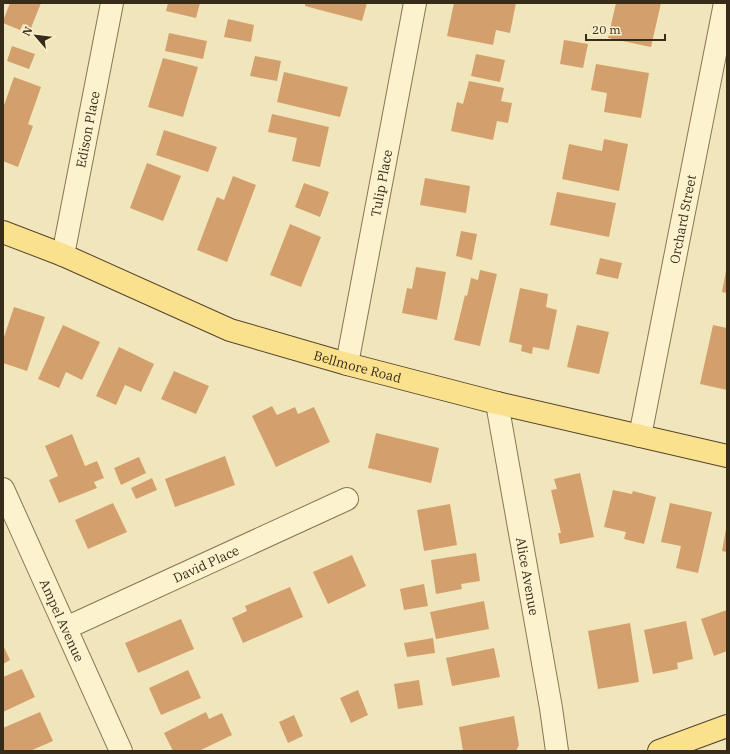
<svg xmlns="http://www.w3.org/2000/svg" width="730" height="754" viewBox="0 0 730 754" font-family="'IBM Plex Serif',serif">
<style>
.building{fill:#d3a06d}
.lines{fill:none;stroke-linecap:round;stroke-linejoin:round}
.minor-casing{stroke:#897553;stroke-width:24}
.major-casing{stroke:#564229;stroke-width:24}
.minor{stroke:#fcf2ce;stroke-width:22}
.major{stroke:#f9e18e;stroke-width:22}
.labels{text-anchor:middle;stroke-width:4;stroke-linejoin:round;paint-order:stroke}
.street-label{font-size:13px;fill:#372b1a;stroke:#f8efcb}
</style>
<rect width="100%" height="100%" fill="#f1e6bb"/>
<g class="building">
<polygon points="10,3 41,3 31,28 23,24 20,30 3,23 3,21"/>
<polygon points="168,3 200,3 196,18 166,11"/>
<polygon points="305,3 367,3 362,21 305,6"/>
<polygon points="454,3 516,3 510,33 496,30 493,45 447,36"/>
<polygon points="616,3 661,3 651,47 608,38"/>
<polygon points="228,19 254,25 251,42 224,37"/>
<polygon points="169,33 207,41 203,59 165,51"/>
<polygon points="564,40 588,44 583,68 560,64"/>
<polygon points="12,46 35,54 29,69 7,61"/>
<polygon points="476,54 505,60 500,82 471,76"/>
<polygon points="255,56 281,61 277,81 250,76"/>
<polygon points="163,58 198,67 183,117 148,107"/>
<polygon points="596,64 649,73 641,118 604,112 607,93 591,90"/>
<polygon points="284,72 348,87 340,117 277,102"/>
<polygon points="14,77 41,87 28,124 33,126 18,167 3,161 3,108"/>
<polygon points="469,81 504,88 501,101 512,103 508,123 497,121 493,140 451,131 457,102 463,104"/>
<polygon points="272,114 329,127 320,167 292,161 297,138 268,132"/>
<polygon points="164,130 217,147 208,172 156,155"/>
<polygon points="604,139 628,144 619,191 562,179 569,144 602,151"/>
<polygon points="147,163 181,176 163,221 130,208"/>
<polygon points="233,176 256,185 227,262 197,250 217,197 224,200"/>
<polygon points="425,178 470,186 466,213 420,205"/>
<polygon points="304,183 329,192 320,217 295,207"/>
<polygon points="557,192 616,203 609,237 550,225"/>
<polygon points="290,224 321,237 301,287 270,275"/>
<polygon points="461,231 477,234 472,260 456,256"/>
<polygon points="600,258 622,263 618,279 596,274"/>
<polygon points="416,267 446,272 437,320 402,313 407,288 412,289"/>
<polygon points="480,270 497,274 480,346 454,340 465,295 467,296 471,278 478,280"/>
<polygon points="726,271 727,271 727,293 722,292"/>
<polygon points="520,288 548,294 546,307 557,310 549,350 533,347 532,354 521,351 522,345 509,342"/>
<polygon points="14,307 45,317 27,371 3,363 3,340"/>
<polygon points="63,325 100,342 82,380 66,372 59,388 38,379"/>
<polygon points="577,325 609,332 599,374 567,367"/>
<polygon points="713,325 727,328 727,390 700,384"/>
<polygon points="119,347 154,364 141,392 125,385 116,405 96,396"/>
<polygon points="174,371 209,386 196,414 161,399"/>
<polygon points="272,406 277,415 295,407 298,414 314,407 330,442 276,467 252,416"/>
<polygon points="376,433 439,448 431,483 368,468"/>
<polygon points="72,434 85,466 97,461 104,478 94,482 97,488 59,503 49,480 58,476 45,446"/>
<polygon points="225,456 235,485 175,507 165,479"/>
<polygon points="139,457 146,473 121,485 114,468"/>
<polygon points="580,473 594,537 560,544 558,533 561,533 551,490 557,489 554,479"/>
<polygon points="152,478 157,490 136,499 131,488"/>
<polygon points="613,490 632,494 633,491 656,497 644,544 624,539 626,532 604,527"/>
<polygon points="113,503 127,532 88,549 75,520"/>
<polygon points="670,503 712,512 698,573 676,568 681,546 661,542"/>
<polygon points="450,504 457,545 424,551 417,510"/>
<polygon points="726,529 727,529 727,552 722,551"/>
<polygon points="476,553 480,581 461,584 462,589 436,594 431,560"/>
<polygon points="352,555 366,586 328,604 313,572"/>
<polygon points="424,584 428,606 404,610 400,589"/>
<polygon points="290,587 303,617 243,643 232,618 247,611 245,606"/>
<polygon points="484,601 489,629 436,639 430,612"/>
<polygon points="727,610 727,651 714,656 701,619"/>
<polygon points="181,619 194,649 138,673 125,643"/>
<polygon points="686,621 693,659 677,663 678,669 653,674 644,630"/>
<polygon points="630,623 639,682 598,689 588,631"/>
<polygon points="433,638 435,653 407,657 404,643"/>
<polygon points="3,645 10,660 3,664"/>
<polygon points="494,648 500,677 452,686 446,658"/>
<polygon points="22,669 35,697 3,712 3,677"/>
<polygon points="188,670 201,698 161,715 149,688"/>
<polygon points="419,680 423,705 398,709 394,684"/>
<polygon points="358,690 368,715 351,723 340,698"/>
<polygon points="40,712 53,741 30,751 3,751 3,728"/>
<polygon points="206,712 209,719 222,713 232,735 199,751 173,751 164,733"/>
<polygon points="294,715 303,736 288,743 279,722"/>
<polygon points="514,716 519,745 516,751 463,751 459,727"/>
</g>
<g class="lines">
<defs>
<g id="minor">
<path id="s1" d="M 63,255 L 112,3"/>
<path id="s2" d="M 347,364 L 415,3"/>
<path id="s3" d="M 497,403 L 551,708 L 557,751"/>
<path id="s4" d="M 640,436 L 725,3"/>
<path id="s5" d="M 3,489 L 121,751"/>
<path id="s6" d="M 66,628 L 347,499"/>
</g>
<g id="major">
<path id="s7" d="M 3,232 L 63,255 L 230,330 L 347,364 L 497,403 L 727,456"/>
<polyline points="659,751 727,726"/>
</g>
</defs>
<use href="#minor" class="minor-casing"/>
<use href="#major" class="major-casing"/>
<use href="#minor" class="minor"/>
<use href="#major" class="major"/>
</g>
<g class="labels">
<g class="street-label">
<text dy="5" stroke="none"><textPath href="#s1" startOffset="128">Edison Place</textPath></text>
<text dy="5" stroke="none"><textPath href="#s2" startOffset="184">Tulip Place</textPath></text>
<text dy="5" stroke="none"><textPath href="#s4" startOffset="221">Orchard Street</textPath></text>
<text dy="5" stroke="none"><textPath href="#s7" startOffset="380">Bellmore Road</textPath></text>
<text dy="5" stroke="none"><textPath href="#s6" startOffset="154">David Place</textPath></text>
<text dy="5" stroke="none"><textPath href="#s3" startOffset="176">Alice Avenue</textPath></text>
<text dy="5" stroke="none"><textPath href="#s5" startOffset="144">Ampel Avenue</textPath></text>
</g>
</g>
<rect width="730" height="754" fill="none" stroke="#372b1a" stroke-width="8"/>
<g transform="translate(36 36) rotate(298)" stroke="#f8efcb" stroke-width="3" paint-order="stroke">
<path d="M0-3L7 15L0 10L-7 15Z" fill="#372b1a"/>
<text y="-6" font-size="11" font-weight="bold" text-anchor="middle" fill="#372b1a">N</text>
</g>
<path d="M586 34v6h79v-6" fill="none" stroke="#372b1a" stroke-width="2"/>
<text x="592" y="34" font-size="12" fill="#372b1a" stroke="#f8efcb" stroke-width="3" paint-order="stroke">20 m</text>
</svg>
